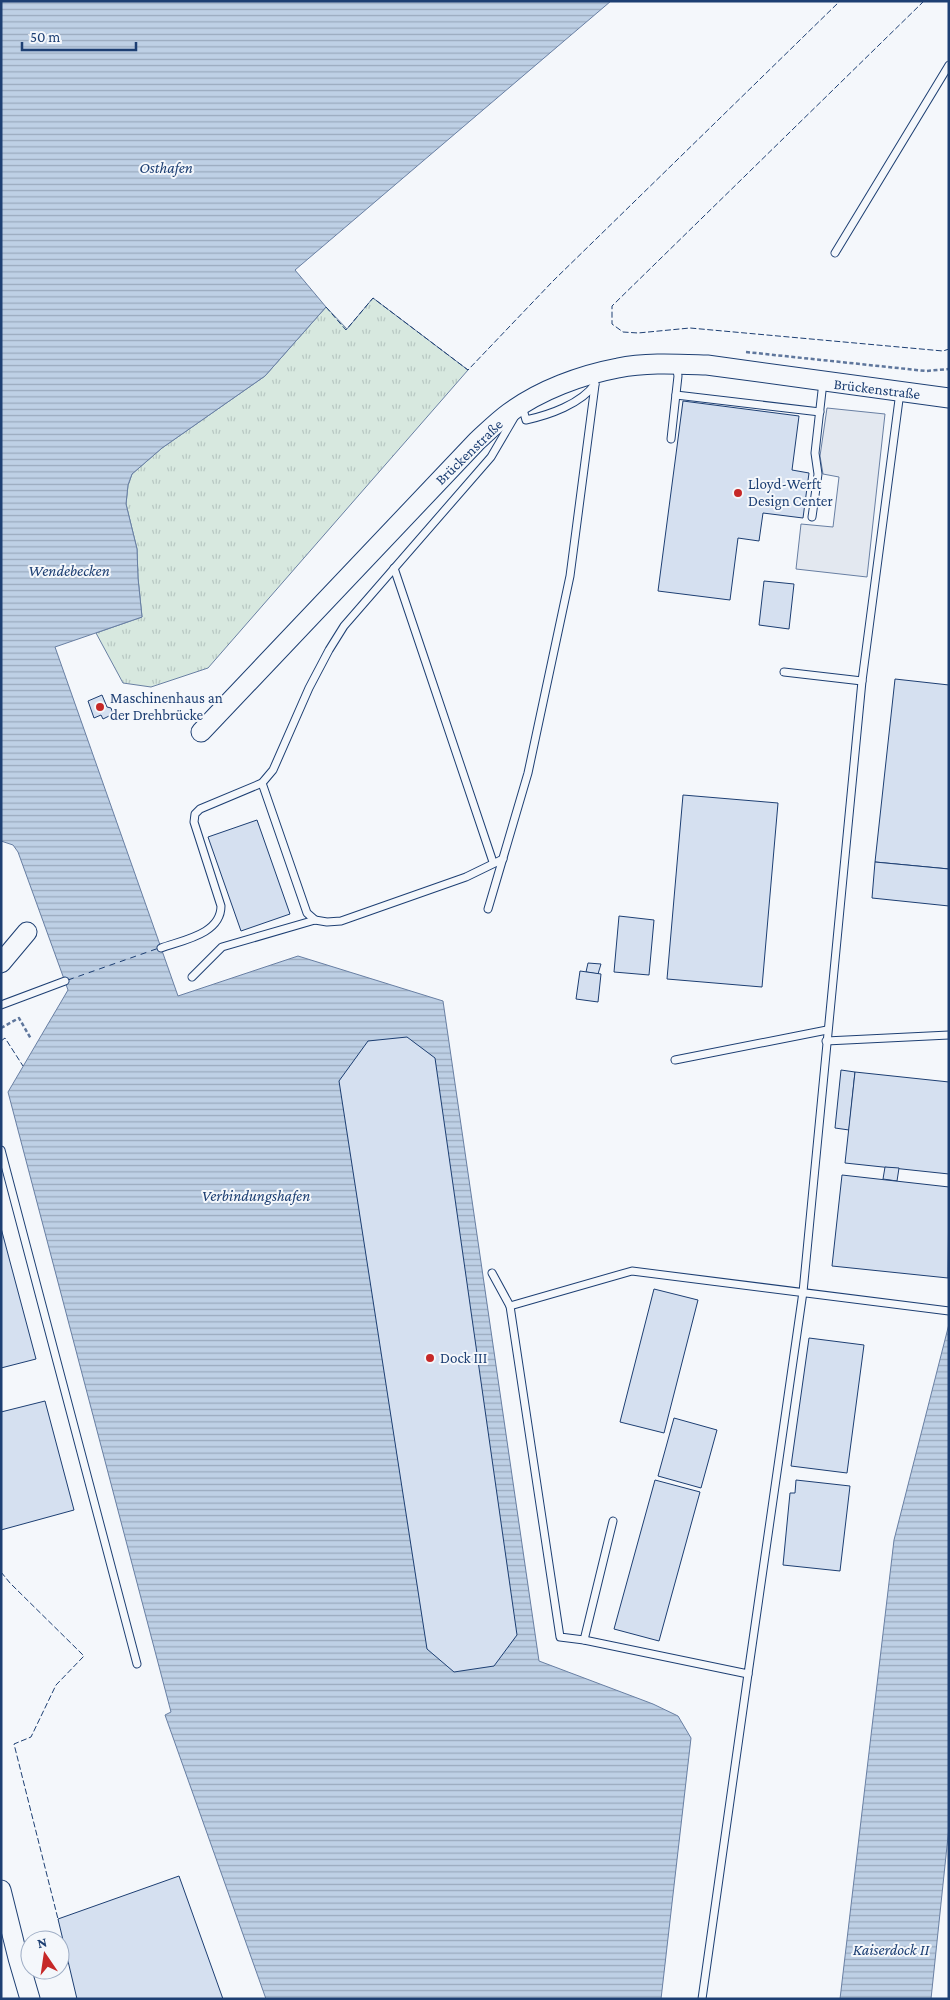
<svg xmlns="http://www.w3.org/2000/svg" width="950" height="2000" viewBox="0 0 950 2000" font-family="'Crimson Pro',serif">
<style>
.grass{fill:url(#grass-tufts);stroke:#687fa3}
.parking{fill:#e3e8f0;stroke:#687fa3}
.water{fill:url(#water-rules);stroke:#687fa3}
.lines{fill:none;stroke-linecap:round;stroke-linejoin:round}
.ferry{stroke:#1d3f73;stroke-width:1;stroke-dasharray:6 5;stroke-linecap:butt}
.building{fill:#d5e0f0;stroke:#1d3f73}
.lane-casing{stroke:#1d3f73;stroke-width:9}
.secondary-casing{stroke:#1d3f73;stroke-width:21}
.path{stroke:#5e769c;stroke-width:2.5;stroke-dasharray:4 2.5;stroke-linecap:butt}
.lane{stroke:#f4f7fb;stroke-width:7}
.secondary{stroke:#f4f7fb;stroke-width:19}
.fence{stroke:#1d3f73;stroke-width:1;stroke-dasharray:6 2.5;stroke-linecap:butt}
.poi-dot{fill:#c62828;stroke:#f4f7fb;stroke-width:2}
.labels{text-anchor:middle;stroke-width:4;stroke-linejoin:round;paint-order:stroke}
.street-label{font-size:15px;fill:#1d3f73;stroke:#f4f7fb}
.poi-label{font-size:15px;fill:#1d3f73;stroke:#f4f7fb;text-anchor:start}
.water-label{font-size:16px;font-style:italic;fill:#1d3f73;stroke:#f4f7fb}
</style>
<defs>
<pattern id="grass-tufts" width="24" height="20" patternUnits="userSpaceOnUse" patternTransform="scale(1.25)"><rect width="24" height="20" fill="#d7e8df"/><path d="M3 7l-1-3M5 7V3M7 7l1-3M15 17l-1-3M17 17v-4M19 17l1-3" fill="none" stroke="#b8c8c3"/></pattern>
<pattern id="water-rules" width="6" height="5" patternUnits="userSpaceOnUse" patternTransform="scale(1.25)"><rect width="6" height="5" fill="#bed0e5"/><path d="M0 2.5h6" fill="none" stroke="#9aaabe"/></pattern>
</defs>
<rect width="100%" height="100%" fill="#f4f7fb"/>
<polygon class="grass" points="373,298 468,370 208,668 151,687 123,683 96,633 142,617 138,578 137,549 126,504 128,485 132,474 162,448 265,376 326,307 347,329"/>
<polygon class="parking" points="827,408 885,414 867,577 796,569 801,524 833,527 839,477 823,474 820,456"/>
<g class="water">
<polygon points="1,1 611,1 295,270 326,307 265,376 162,448 132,474 128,485 126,504 137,549 138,578 142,617 55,647 178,996 298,956 443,1001 539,1661 653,1704 678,1716 691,1738 661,1999 266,1999 165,1715 171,1712 8,1092 68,990 18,852 13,845 1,841"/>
<polygon points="949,1324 949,1827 931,1999 840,1999 894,1540"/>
</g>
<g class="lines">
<polyline class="ferry" points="68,980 159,948"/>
</g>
<g class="building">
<polygon points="683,401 799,416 792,470 809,473 803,518 763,513 759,541 738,538 730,600 658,591"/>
<polygon points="764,581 794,584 789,629 759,625"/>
<polygon points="895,679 949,685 949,869 875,862"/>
<polygon points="102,695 107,707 111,708 113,714 103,719 101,715 94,718 88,701"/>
<polygon points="683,795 778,803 762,987 667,979"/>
<polygon points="257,820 290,914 241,931 208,837"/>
<polygon points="875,862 949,869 949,906 872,898"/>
<polygon points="619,916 654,920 649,975 614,972"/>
<polygon points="588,963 601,964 598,974 586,972"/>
<polygon points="580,971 601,974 598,1002 576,999"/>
<polygon points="407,1037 435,1058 517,1635 494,1666 454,1672 427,1649 339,1081 368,1041"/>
<polygon points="841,1070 855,1072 849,1130 835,1128"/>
<polygon points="855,1072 949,1082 949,1174 845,1163"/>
<polygon points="885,1167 899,1168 897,1181 883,1179"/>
<polygon points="842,1175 949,1187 948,1278 832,1266"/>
<polygon points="1,1228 36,1359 1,1368"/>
<polygon points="654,1289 698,1300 664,1433 620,1422"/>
<polygon points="809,1338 864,1345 847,1473 791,1466"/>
<polygon points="45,1401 74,1510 1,1530 1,1412"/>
<polygon points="674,1418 717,1430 701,1488 658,1476"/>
<polygon points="655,1480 700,1492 659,1641 614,1629"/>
<polygon points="796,1480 850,1486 840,1571 783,1565 790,1493 795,1493"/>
<polygon points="179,1876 223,1999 77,1999 58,1919"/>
</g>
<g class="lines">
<defs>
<g id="lane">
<polyline points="835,253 949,65"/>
<polyline points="676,395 820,412"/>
<path d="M 522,406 L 526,420 C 549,415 581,404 595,384"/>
<polyline points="671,439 678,376 676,365"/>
<polyline points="812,517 818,474 815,453 823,382"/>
<polyline points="394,568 493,862"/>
<polyline points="784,672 862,681"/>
<polyline points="262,783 307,913 315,920"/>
<polyline points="488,909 528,773 570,576 595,385"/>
<path d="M 161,948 C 183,940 221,934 221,906 L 194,822 L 195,814 L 200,809 L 262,783 L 273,770 L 309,688 L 329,650 L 344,626 L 491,457 L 515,416"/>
<polyline points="192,977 222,947 315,920 327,922 341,921 466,877 503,859"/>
<polyline points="1,1005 65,981"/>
<polyline points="826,1041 949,1035"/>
<polyline points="675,1060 827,1030"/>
<polyline points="1,1150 137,1664"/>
<polyline points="492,1273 510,1306 632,1271 949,1311"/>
<polyline points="510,1306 560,1637 584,1640 748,1674 803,1292 862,681 900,392"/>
<polyline points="584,1640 613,1521"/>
<polyline points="702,1999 748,1674"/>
</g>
<g id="secondary">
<path d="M 201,732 L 477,441 C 488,431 498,421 509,413 C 540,390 581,375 618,368 C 646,362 678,364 707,365 L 949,398"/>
<polyline points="1,963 27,932"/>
<polyline points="1,1890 18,1958 30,1999"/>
</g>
</defs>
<use href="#lane" class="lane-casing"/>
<use href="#secondary" class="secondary-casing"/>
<g class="path">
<polyline points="746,352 926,371 949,369"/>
<polyline points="1,1028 19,1018 31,1039"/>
</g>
<use href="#lane" class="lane"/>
<use href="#secondary" class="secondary"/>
<g class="fence">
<polyline points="924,1 612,306 612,324 623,332 638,333 690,328 943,351 949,349"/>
<polyline points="326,307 346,330 373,298 468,370 553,281 840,1"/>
<polyline points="1,1041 5,1038 23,1066"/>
<polyline points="1,1572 10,1583 84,1656 56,1685 31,1737 14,1744 58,1919"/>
</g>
</g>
<g class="poi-dot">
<circle cx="738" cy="493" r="5"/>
<circle cx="100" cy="707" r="5"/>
<circle cx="430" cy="1358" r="5"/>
</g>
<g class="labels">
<g class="street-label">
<text transform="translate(877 389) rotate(7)" y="5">Brückenstraße</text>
<text transform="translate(469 452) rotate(-44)" y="5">Brückenstraße</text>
</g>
<g class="poi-label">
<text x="748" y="489">Lloyd-Werft<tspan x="748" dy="17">Design Center</tspan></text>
<text x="110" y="703">Maschinenhaus an<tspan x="110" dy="17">der Drehbrücke</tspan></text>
<text x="440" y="1363">Dock III</text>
</g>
<g class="water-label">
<text x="166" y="173">Osthafen</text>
<text x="69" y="576">Wendebecken</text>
<text x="256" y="1201">Verbindungshafen</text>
<text x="891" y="1955">Kaiserdock II</text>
</g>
</g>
<rect width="950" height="2000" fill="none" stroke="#1d3f73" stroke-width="5"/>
<g transform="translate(45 1955) rotate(347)"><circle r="24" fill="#f4f7fb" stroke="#9eadc5"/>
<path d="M0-4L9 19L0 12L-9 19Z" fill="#c62828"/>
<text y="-8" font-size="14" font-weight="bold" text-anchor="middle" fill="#1d3f73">N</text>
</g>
<path d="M22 42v8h114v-8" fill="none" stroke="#1d3f73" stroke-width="2.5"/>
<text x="30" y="42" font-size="15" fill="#1d3f73" stroke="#f4f7fb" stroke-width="4" paint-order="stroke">50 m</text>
</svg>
